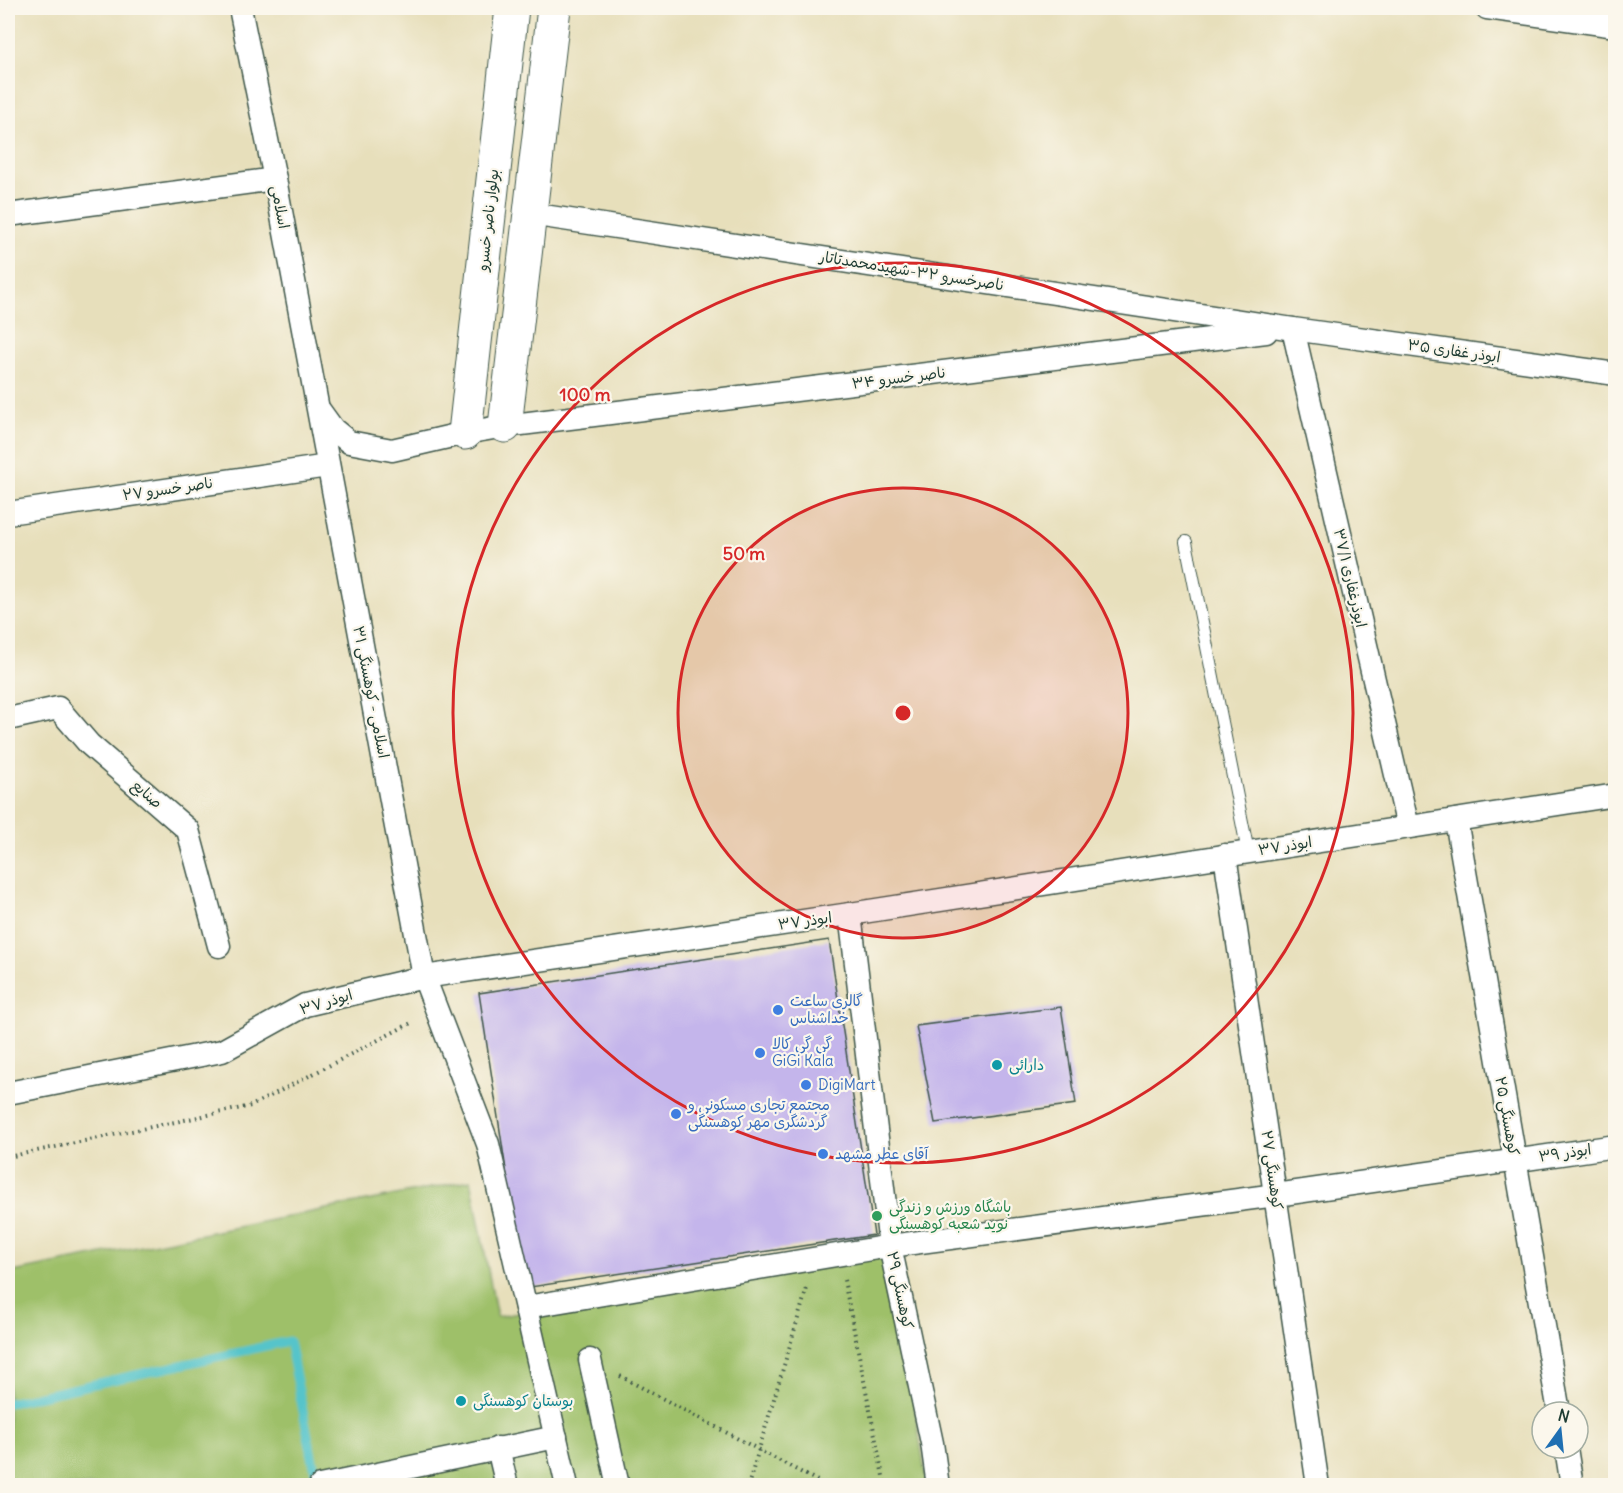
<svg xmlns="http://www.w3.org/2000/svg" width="1623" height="1493" viewBox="0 0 1623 1493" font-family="Delius,'Playpen Sans Arabic',sans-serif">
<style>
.green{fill:#9ec069;stroke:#5e7e4e;stroke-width:1.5}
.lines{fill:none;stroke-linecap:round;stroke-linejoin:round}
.stream{stroke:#56c4ca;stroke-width:9}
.building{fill:#c4b5eb}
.lane-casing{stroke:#3d5548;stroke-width:14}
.street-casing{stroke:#3d5548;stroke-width:25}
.secondary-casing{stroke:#3d5548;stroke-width:35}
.path{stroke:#3d5548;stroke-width:4;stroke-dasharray:1.5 4.5;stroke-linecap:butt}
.lane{stroke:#fff;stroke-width:12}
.street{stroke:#fff;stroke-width:22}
.secondary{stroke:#fff;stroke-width:33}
.ring{fill:none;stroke:#d62828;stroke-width:3}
.shop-dot{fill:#3f7fe0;stroke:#fbf7ec;stroke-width:2}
.culture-dot{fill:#0f9aa8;stroke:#fbf7ec;stroke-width:2}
.leisure-dot{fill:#2e9e5b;stroke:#fbf7ec;stroke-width:2}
.labels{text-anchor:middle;stroke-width:4.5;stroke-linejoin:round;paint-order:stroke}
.street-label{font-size:15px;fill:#1f3d34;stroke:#fbf7ec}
.shop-label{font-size:15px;fill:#366cbe;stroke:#fbf7ec;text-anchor:start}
.culture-label{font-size:15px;fill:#0d838f;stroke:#fbf7ec;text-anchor:start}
.leisure-label{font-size:15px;fill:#27864d;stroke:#fbf7ec;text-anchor:start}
.centre{fill:#d62828;stroke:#fbf7ec;stroke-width:3}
.ring-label{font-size:18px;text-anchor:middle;font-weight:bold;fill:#d62828;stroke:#fbf7ec;stroke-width:4.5;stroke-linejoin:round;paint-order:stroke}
</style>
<rect width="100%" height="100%" fill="#fbf7ec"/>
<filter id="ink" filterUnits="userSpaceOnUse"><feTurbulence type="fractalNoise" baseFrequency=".0167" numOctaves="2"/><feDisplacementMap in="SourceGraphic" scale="12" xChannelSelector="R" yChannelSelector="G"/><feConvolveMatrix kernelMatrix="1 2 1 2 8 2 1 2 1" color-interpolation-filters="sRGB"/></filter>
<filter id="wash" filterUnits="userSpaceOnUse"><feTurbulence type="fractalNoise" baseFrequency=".008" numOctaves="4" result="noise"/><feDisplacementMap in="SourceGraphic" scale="24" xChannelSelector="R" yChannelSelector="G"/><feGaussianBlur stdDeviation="1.35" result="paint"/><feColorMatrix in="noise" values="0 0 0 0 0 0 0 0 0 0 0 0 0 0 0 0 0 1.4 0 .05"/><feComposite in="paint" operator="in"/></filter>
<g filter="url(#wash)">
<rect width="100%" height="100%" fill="#e7dfbb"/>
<polygon class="green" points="471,1180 497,1317 890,1246 927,1486 8,1486 8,1273"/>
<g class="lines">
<polyline class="stream" points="8,1403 289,1341 318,1486"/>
</g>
<g id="blocks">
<g class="building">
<polygon points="829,940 874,1235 524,1288 479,993"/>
<polygon points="1061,1007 1076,1104 935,1123 916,1026"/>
</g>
</g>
</g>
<g filter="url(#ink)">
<use href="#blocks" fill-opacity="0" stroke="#3d5548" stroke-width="1.5"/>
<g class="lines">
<defs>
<polyline id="lane" points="1186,542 1248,852"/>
<g id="street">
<polyline points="240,8 275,179 424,977 488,1144 567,1486"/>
<polyline points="1487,8 1616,26"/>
<polyline points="530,214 1293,329 1616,374"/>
<polyline points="8,215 275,179"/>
<polyline points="1293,329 1408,827"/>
<polyline points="320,411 333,429 349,442 392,450 465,433 505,426 1266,332"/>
<polyline points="8,513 328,466"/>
<polyline points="8,719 58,708 89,744 188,830 219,946"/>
<polyline points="1456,820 1559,1412"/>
<polyline points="1225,855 1318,1486"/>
<polyline points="850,914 890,1246 932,1443 938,1486"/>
<polyline points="8,1093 222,1051 305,1005 424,977 850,914 1616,795"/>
<polyline points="526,1307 890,1246 1276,1195 1616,1146"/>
<polyline points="590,1360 618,1486"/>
<polyline points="498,1448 507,1486"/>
<polyline points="1566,1448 1572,1486"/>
<polyline points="320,1486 556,1437"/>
</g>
<g id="secondary">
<polyline points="505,426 554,8"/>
<polyline points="465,433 512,8"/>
</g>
</defs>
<use href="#lane" class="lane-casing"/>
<use href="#street" class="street-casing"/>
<use href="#secondary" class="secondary-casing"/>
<g class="path">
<polyline points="8,1157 251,1106 413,1022"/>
<polyline points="844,1280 885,1486"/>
<polyline points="620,1376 827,1486"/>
<polyline points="748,1486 808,1285"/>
</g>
<use href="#lane" class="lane"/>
<use href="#street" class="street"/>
<use href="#secondary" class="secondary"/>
</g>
</g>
<circle cx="903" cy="713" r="225" fill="#d62828" fill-opacity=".12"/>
<g class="ring">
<circle cx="903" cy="713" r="225"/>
<circle cx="903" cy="713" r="450"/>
</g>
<g class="shop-dot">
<circle cx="778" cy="1010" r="6"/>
<circle cx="760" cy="1053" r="6"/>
<circle cx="806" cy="1085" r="6"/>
<circle cx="676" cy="1114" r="6"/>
<circle cx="823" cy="1154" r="6"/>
</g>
<g class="culture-dot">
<circle cx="997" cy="1065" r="6"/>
<circle cx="461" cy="1401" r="6"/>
</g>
<circle class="leisure-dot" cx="877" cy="1216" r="6"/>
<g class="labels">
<g class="street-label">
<text transform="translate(280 207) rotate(79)" y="5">اسلامی</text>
<text transform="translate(488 220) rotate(-84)" y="5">بولوار ناصر خسرو</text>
<text transform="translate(912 271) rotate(9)" y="5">ناصرخسرو ۳۲-شهیدمحمدتاتار</text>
<text transform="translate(1454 351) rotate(8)" y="5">ابوذر غفاری ۳۵</text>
<text transform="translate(899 378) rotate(-7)" y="5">ناصر خسرو ۳۴</text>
<text transform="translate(168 489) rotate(-8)" y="5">ناصر خسرو ۲۷</text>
<text transform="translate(1350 578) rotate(77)" y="5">ابوذرغفاری ۳۷/۱</text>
<text transform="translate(371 692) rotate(79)" y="5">اسلامی - کوهسنگی ۳۱</text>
<text transform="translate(147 794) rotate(41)" y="5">صنایع</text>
<text transform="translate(1285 846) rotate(-9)" y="5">ابوذر ۳۷</text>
<text transform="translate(805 921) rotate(-8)" y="5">ابوذر ۳۷</text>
<text transform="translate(326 1002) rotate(-17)" y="5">ابوذر ۳۷</text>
<text transform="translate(1507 1116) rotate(80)" y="5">کوهسنگی ۲۵</text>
<text transform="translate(1565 1153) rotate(-8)" y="5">ابوذر ۳۹</text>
<text transform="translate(1272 1170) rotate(82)" y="5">کوهسنگی ۲۷</text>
<text transform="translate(900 1290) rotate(78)" y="5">کوهسنگی ۲۹</text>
</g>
<g class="shop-label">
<text x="790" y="1006">گالری ساعت<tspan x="790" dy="17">خداشناس</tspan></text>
<text x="772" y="1049">گی گی کالا<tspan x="772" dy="17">GiGi Kala</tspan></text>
<text x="818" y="1090">DigiMart</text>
<text x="688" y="1110">مجتمع تجاری مسکونی و<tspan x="688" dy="17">گردشگری مهر کوهسنگی</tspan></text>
<text x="835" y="1159">آقای عطر مشهد</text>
</g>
<g class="culture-label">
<text x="1009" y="1070">دارائی</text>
<text x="473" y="1406">بوستان کوهسنگی</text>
</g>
<g class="leisure-label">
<text x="889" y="1212">باشگاه ورزش و زندگی<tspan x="889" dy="17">نوید شعبه کوهسنگی</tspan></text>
</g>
</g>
<circle cx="903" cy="713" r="9" class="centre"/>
<g class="ring-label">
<text x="585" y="401">100 m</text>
<text x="744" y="560">50 m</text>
</g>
<rect width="1623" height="1493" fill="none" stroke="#fbf7ec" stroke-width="30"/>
<g transform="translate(1560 1430) rotate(15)"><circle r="28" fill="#fbf7ec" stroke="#a3ada2" stroke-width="1.5"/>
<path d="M0-4.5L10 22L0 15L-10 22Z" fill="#1f6fb2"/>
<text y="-9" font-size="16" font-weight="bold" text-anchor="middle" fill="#1f3d34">N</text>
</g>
</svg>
